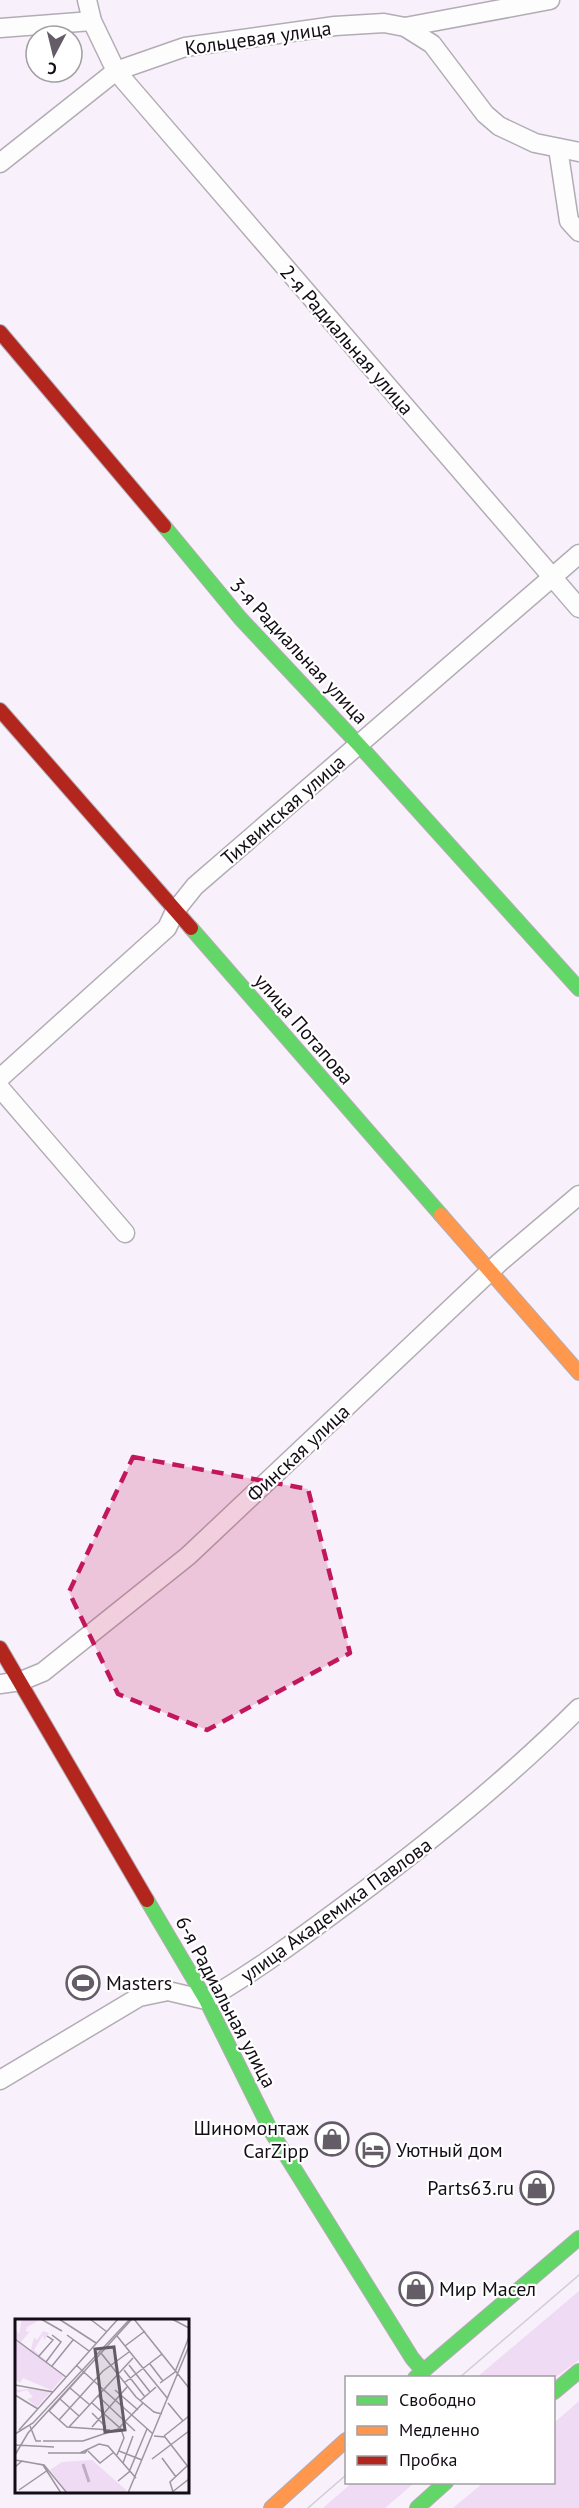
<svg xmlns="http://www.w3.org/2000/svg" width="579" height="2508" viewBox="0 0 579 2508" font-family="'PT Sans',sans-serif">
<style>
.green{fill:#efdbf4}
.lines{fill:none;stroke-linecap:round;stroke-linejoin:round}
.street-casing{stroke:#b3acb5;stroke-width:21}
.fast-casing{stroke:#b3acb5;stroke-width:16}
.slow-casing{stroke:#b3acb5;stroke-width:16}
.jam-casing{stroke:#b3acb5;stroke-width:16}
.street{stroke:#fefdfe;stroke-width:18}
.fast{stroke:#63d668;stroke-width:14}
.slow{stroke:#ff974d;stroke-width:14}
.jam{stroke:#b3261e;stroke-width:14}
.tram{stroke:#d1cfd2;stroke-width:1.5}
.marked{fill:#c2185b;fill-opacity:0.2;stroke:#c2185b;stroke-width:4.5;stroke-dasharray:12 8;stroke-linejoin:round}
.labels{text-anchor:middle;stroke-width:4.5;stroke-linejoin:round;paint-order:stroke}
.street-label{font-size:20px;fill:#140d16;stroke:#fff}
.poi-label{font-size:20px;fill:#140d16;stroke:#fff;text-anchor:start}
.inset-river{fill:none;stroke:#c1abc7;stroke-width:3}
.inset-road{fill:none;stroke:#9d959f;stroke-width:1.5}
.view{fill:#645c66;fill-opacity:0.15;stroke:#645c66;stroke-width:3}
.inset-edge{fill:none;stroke:#140d16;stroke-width:3}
</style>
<rect width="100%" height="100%" fill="#f8f0fa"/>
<g class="green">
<polygon points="579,2291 579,2360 554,2378 476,2378"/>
<polygon points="579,2401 579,2508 453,2508 483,2483 554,2482 554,2423"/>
<polygon points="353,2482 414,2482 414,2483 385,2508 323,2508"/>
</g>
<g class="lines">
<defs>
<g id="street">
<polyline points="87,0 92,21 116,71 579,608"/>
<polyline points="405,27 432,44 485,114 499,126 535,143 579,152"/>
<polyline points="0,28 92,21"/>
<polyline points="558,148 569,221 579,232"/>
<polyline points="0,163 116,71 185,47 335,26 384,23 405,27 550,0"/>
<polyline points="0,1078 167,928 175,911 195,886 579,554"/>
<polyline points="0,1088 125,1233"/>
<polyline points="0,1684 21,1681 43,1672 188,1556 500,1262 579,1195"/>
<path d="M 0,2080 L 139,1997 L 168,1991 L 206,2000 C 256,1971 302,1937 349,1902 C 430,1842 507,1780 579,1708"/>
</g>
<g id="fast">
<polyline points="164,526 240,618 359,745 579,989"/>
<polyline points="191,928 441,1215"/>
<polyline points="147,1900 206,2000 272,2133 412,2358 423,2371"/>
<polyline points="415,2378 579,2238"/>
<polyline points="554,2392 579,2371"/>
<polyline points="417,2508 446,2482"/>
</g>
<g id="slow">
<polyline points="441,1215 579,1373"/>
<polyline points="271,2508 346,2440"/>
</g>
<g id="jam">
<polyline points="0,332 164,526"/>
<polyline points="0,710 191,928"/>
<polyline points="0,1648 147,1900"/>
</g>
</defs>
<use href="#street" class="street-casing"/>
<use href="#fast" class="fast-casing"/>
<use href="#slow" class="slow-casing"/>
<use href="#jam" class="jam-casing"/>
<use href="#street" class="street"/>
<use href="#fast" class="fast"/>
<use href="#slow" class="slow"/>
<use href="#jam" class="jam"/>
<g class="tram">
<polyline points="459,2378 579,2275"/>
<polyline points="308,2508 346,2475"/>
</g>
</g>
<path class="marked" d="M 133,1457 L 308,1489 L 350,1653 L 207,1730 L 118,1694 L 69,1592 Z"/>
<defs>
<symbol id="stadium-ring" viewBox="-11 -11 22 22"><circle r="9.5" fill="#fff" stroke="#645c66" stroke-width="1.5"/><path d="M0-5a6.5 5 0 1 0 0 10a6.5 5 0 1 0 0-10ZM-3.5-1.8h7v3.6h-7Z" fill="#645c66"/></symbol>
<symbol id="shop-ring" viewBox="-11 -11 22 22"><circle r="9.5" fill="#fff" stroke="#645c66" stroke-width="1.5"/><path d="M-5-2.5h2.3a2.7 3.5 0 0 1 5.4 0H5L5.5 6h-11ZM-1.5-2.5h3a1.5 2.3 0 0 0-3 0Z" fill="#645c66"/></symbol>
<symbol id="hotel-ring" viewBox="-11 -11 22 22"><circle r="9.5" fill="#fff" stroke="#645c66" stroke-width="1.5"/><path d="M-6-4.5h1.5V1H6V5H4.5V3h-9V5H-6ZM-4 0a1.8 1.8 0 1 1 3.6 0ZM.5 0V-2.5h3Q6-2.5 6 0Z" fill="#645c66"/></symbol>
</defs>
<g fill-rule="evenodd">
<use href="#stadium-ring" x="64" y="1964" width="38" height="38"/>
<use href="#shop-ring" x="313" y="2120" width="38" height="38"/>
<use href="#hotel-ring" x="354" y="2131" width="38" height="38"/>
<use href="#shop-ring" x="518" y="2169" width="38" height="38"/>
<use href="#shop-ring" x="397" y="2270" width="38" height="38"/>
</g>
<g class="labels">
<g class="street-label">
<text transform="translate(258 38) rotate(-8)" y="7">Кольцевая улица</text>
<text transform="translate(347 340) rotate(49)" y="7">2-я Радиальная улица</text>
<text transform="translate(299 651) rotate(47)" y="7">3-я Радиальная улица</text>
<text transform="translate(283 810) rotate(-41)" y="7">Тихвинская улица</text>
<text transform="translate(304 1029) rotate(49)" y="7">улица Потапова</text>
<text transform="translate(298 1453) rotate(-43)" y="7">Финская улица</text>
<text transform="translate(336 1910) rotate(-36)" y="7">улица Академика Павлова</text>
<text transform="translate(226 2002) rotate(62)" y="7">6-я Радиальная улица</text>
</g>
<g class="poi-label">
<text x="106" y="1990">Masters</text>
<text x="309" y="2135" text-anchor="end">Шиномонтаж<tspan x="309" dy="23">CarZipp</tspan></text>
<text x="396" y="2157">Уютный дом</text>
<text x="514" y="2195" text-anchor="end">Parts63.ru</text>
<text x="439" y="2296">Мир Масел</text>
</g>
</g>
<g transform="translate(15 2319)">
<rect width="174" height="174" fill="#f8f0fa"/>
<path d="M 7,0 L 23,2 L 12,8 L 11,13 L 15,12 L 6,23 L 0,19 L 0,9 L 4,15 ZM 28,12 L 34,14 L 29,21 L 28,16 L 19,31 L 49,57 L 22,88 L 12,80 L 18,78 L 12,71 L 1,74 L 0,71 L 13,70 L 36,71 L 8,59 L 5,64 L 0,60 L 0,21 L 16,31 L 19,18 L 22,21 ZM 77,141 L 111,171 L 111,174 L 53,174 L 35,151 L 47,143 Z" fill="#efdbf4"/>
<path class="inset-river" d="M 68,145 L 74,163"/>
<path class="inset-road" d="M 26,0 L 47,12M 44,0 L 81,24M 75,0 L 92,13M 119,0 L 174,69M 157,0 L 174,9M 52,16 L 74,32M 102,17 L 153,80M 0,20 L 51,58M 110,27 L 130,12M 86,34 L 121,78 L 139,93 L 147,95M 24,37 L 38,21 L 32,17M 31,43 L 46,23 L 37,16M 135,45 L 148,62M 61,46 L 138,115M 114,46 L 135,73M 37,47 L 58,21M 109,51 L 130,78M 109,64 L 147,35M 145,64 L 160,53 L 174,18M 0,66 L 38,73M 55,69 L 75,86M 100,71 L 123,91M 0,76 L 23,90M 83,77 L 120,112M 45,80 L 64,97M 125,82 L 141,68M 77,84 L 106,110 L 109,119 L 102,136M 153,84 L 168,102M 33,91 L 52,108 L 95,111M 34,92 L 70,52M 77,94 L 91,108M 44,101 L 88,52 L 114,33M 15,107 L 21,122 L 26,122M 54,108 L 118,39M 77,108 L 112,68M 4,111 L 103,0M 0,115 L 18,104 L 115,0M 139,117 L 150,118 L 174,149M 149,117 L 174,97M 28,122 L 68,122 L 103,110 L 128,84M 0,126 L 39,128M 73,132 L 85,144 L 99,133M 104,132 L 127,141M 33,134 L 70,134 L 73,130M 65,134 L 84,125 L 93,127 L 121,159M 0,136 L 13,114 L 117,0M 147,139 L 161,158M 137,140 L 174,112M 0,141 L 29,146 L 52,174M 108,144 L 118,117M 0,148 L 7,142 L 28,146 L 46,174M 103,162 L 114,153 L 132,110M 4,171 L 33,151M 158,173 L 155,163 L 172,147M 113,174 L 174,27M 156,174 L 174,160"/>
<path class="view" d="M 99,28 L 110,111 L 90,113 L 80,30 Z"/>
<rect width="174" height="174" class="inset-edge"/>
</g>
<rect x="345" y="2376" width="210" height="108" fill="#ffffff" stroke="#a19ea2" stroke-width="1.5"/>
<rect x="357" y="2396" width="30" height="9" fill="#63d668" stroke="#a19ea2" stroke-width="1.5"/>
<text x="399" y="2406" font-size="18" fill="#140d16">Свободно</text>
<rect x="357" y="2426" width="30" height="9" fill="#ff974d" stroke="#a19ea2" stroke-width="1.5"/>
<text x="399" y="2436" font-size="18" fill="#140d16">Медленно</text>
<rect x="357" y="2456" width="30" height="9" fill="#b3261e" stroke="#a19ea2" stroke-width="1.5"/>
<text x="399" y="2466" font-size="18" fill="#140d16">Пробка</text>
<g transform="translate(54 54) rotate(187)"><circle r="28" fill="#ffffff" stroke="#a19ea2" stroke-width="1.5"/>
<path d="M0-4.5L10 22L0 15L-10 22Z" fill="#645c66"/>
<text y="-9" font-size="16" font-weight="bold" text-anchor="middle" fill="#140d16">С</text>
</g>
</svg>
